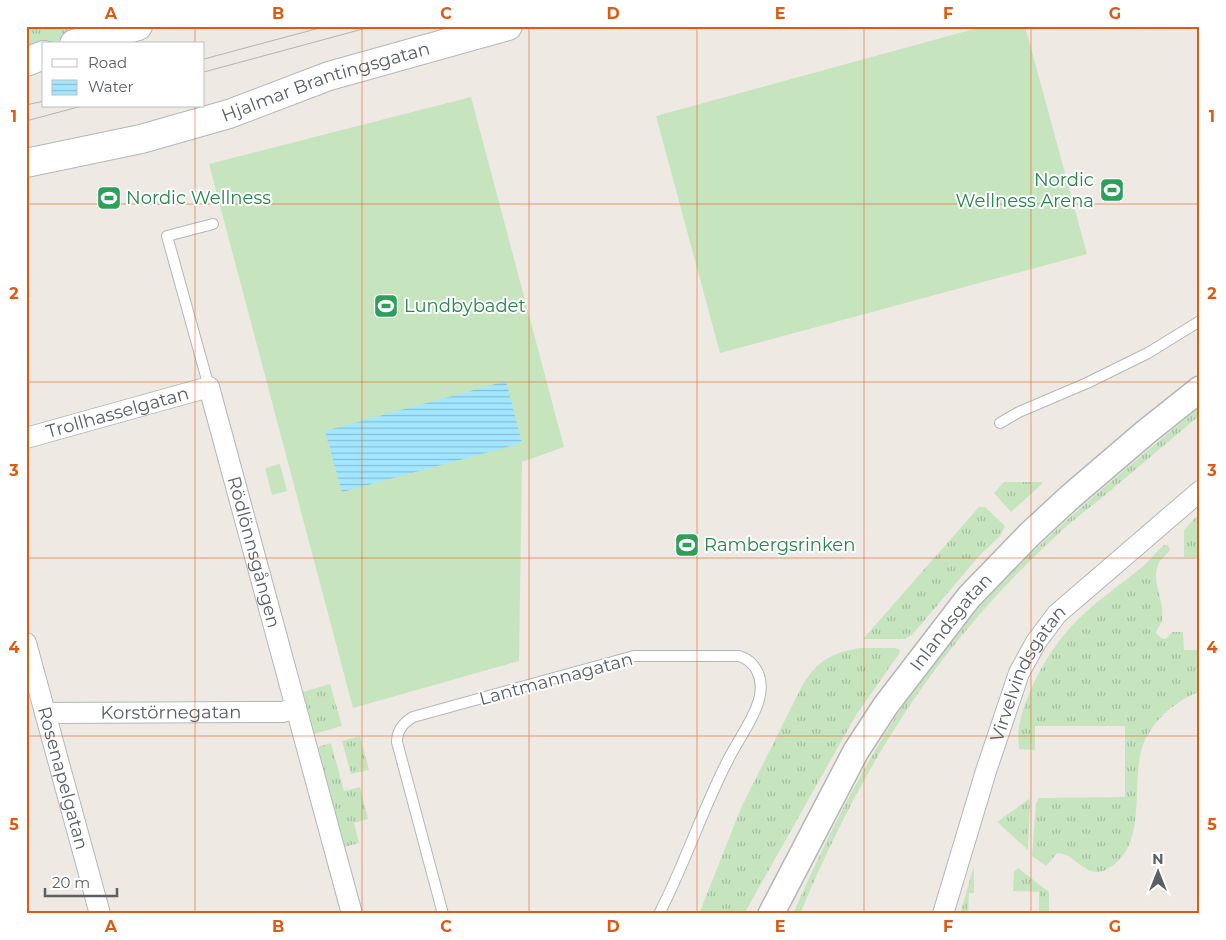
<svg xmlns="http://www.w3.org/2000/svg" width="1226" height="940" viewBox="0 0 1226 940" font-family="Montserrat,sans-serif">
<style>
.grass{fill:url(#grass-tufts)}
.pitch{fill:#c6e5bf}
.water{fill:url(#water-rules)}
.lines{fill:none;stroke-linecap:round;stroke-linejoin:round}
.service-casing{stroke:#b3b7ba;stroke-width:12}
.minor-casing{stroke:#b3b7ba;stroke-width:22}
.tertiary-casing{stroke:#b3b7ba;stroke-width:28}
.secondary-casing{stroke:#b2b7bb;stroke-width:30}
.service{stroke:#fff;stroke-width:10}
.minor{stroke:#fff;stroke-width:20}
.tertiary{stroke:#fff;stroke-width:25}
.secondary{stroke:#fff;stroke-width:28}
.tram{stroke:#b2b3b4;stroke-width:1}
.grid{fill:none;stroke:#e15910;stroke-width:1;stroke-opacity:0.55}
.labels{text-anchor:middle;stroke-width:4;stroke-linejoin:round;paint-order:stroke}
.street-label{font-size:18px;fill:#5b6064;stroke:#fff}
.leisure-label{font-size:18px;fill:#27864d;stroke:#fff;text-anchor:start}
.neatline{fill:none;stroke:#e15910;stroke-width:2}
.grid-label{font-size:16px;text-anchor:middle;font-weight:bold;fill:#e15910}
</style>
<defs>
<pattern id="grass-tufts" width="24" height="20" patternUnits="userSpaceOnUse" patternTransform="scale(1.25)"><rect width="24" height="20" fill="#c6e5bf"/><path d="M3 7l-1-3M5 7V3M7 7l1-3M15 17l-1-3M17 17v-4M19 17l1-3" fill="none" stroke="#a4bd9f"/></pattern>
<pattern id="water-rules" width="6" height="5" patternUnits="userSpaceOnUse" patternTransform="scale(1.25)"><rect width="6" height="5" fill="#a2e7ff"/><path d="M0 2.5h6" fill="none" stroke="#87bfd2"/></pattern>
</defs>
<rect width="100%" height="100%" fill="#eee9e3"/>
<g class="grass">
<polygon points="47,26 100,26 101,27 26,51 26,30"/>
<path d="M 1200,407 L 1200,415 C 1168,442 1136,469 1104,496 C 1088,509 1070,522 1055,537 C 999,588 942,655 901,719 C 861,780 828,847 800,914 L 793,914 C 838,812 889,713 961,628 C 1032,544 1116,477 1200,407 Z"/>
<polygon points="1004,482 1042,482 1042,484 1011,512 994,493"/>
<polygon points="979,507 985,507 1005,526 1000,536 979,556 912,635 905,639 863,639"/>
<polygon points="1196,517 1200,519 1200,557 1184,557 1184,530"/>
<path d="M 1164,545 L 1168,545 L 1170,550 C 1167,555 1160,559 1158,565 C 1151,582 1165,601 1162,619 C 1162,625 1157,627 1156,633 L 1161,638 L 1166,639 L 1172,632 L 1183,632 L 1184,650 L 1200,650 L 1200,691 C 1174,702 1151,721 1142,748 C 1131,784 1147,843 1112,866 C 1107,869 1103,872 1098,872 C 1081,872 1073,853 1057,853 L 1046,866 L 1032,856 L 1036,803 L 1039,798 L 1125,797 L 1125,726 L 1035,726 L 1035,750 L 1019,749 C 1019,742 1017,734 1019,726 C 1026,692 1046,655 1069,629 C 1090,605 1118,587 1142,567 C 1150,561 1155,552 1164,545 Z"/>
<path d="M 859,648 L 896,648 L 900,650 L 899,654 L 856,715 L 744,914 L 699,914 L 741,808 L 802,686 C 818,660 830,654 859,648 Z"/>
<polygon points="330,684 342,726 314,734 303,692"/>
<polygon points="360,736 369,770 351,774 342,741"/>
<polygon points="331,743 344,791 360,787 368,819 354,823 359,843 344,847 318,747"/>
<polygon points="1029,799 1030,801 1028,850 997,822"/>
<polygon points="974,866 974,893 969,893 968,914 960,914"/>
<polygon points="1018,868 1049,892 1049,914 1039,914 1039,892 1013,891 1014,872"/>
</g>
<g class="pitch">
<polygon points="985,26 1025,26 1087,254 720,353 656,116"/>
<polygon points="471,97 564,447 522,462 519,661 353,708 209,164"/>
<polygon points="280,464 287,491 272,495 265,468"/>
</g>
<polygon class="water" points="506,381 522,443 342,492 325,431"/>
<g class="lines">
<defs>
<g id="service">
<polyline points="209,387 167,236 213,224"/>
<polyline points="1000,423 1019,412 1087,383 1148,353 1200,321"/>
<path d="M 443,914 L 397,742 C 397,730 403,723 413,717 L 634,656 L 739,656 C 756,661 763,678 760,695 C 757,714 737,742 728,760 C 702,810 685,864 659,914"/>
</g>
<g id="minor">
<path id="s1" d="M 26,438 L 209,387 L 352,914"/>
<path id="s2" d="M 26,643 L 100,914"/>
<path id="s3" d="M 45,713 L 283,712 L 296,707"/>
<path id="s4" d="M 943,914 L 986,771 L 1019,673 L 1036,642 L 1057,614 L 1200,491"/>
</g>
<g id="tertiary">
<path id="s5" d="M 771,914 L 856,751 L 886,705 L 969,597 L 1030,534 L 1070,497 L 1146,432 L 1200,389"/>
</g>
<g id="secondary">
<polyline points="74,44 138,26"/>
<polyline points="26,62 44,55"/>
<path id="s6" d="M 26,163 L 141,139 L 229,114 L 329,76 L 508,26"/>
</g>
</defs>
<use href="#service" class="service-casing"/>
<use href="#minor" class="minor-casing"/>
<use href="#tertiary" class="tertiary-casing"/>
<use href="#secondary" class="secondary-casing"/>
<use href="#service" class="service"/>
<use href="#minor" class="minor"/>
<use href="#tertiary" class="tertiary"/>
<use href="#secondary" class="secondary"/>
<g class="tram">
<polyline points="204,59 327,26"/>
<polyline points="204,72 374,26"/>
<polyline points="26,105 44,101"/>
<polyline points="26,121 82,106"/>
</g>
</g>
<path class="grid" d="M 195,26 L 195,44M 362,26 L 362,914M 529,26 L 529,914M 697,26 L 697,914M 864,26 L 864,914M 1031,26 L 1031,914M 195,106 L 195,914M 26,204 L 1200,204M 26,382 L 1200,382M 26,558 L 1200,558M 26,736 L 1200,736"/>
<defs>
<symbol id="stadium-square" viewBox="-11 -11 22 22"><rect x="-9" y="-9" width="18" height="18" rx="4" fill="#2e9e5b" stroke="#fff"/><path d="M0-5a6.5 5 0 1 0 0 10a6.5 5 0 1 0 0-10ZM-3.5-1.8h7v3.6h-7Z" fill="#fff"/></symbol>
</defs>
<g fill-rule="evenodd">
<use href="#stadium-square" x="1098" y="176" width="28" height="28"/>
<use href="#stadium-square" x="95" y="184" width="28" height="28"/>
<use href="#stadium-square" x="372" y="292" width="28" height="28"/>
<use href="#stadium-square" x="673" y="531" width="28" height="28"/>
</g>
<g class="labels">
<g class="street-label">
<text dy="6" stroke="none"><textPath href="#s6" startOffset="311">Hjalmar Brantingsgatan</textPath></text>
<text dy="6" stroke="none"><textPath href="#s1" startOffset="95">Trollhasselgatan</textPath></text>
<text dy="6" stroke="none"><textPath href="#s1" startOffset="361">Rödlönnsgången</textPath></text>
<text dy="6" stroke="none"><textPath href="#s5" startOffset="344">Inlandsgatan</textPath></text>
<text dy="6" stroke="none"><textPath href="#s4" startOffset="256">Virvelvindsgatan</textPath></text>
<text transform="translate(556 679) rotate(-15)" y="6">Lantmannagatan</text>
<text dy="6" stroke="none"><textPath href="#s3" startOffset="126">Korstörnegatan</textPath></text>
<text dy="6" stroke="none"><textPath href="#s2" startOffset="140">Rosenapelgatan</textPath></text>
</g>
<g class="leisure-label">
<text x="1094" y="186" text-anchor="end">Nordic<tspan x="1094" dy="21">Wellness Arena</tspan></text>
<text x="126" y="204">Nordic Wellness</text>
<text x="404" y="312">Lundbybadet</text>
<text x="704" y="551">Rambergsrinken</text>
</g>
</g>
<rect width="1226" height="940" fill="none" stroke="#ffffff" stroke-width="55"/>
<rect x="42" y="42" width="162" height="65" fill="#ffffff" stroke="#bdbfc1"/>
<rect x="52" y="59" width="25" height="8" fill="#ffffff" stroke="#bdbfc1"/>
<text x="88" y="68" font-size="15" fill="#5b6064">Road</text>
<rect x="52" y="80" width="25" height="15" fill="url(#water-rules)" stroke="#bdbfc1"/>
<text x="88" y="92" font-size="15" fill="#5b6064">Water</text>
<g transform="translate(1158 872)" stroke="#ffffff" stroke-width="4" paint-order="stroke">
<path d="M0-4L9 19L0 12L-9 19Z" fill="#5b6064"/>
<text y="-8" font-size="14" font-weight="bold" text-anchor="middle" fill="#5b6064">N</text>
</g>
<path d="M45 888v8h72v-8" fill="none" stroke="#5b6064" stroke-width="2.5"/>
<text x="52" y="888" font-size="15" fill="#5b6064" stroke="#ffffff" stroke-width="4" paint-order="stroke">20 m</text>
<rect x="28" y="28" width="1170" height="884" class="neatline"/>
<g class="grid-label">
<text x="111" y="19">A</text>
<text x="278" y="19">B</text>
<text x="446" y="19">C</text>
<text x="613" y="19">D</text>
<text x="780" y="19">E</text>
<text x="948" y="19">F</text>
<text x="1115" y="19">G</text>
<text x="14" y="122">1</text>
<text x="1212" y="122">1</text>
<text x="14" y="299">2</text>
<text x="1212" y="299">2</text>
<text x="14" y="476">3</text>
<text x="1212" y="476">3</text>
<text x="14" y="653">4</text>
<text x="1212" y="653">4</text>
<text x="14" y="830">5</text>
<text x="1212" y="830">5</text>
<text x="111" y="932">A</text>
<text x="278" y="932">B</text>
<text x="446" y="932">C</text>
<text x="613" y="932">D</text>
<text x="780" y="932">E</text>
<text x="948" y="932">F</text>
<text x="1115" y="932">G</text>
</g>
</svg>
